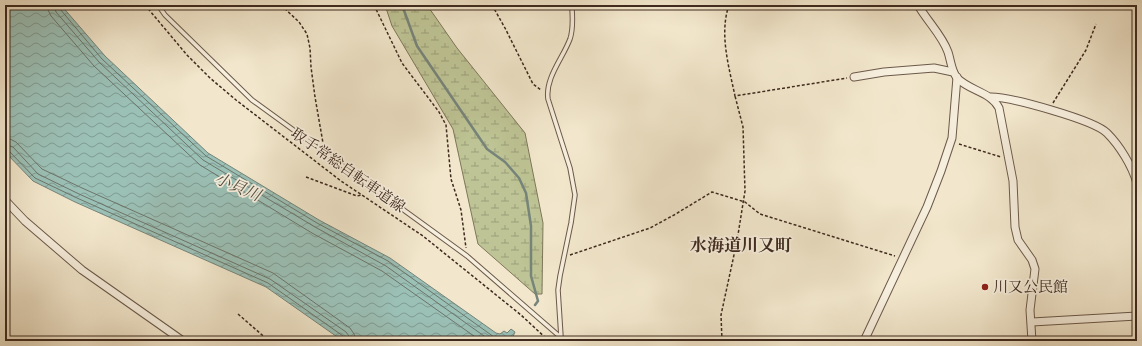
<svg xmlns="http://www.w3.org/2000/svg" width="1142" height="346" viewBox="0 0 1142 346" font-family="'IM FELL Double Pica','Noto Serif JP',serif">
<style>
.wetland{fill:url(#wetland-marsh);stroke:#7e775a}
.water{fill:url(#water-waves);stroke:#76847a}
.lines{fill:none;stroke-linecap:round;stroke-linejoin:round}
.shore{stroke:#6c756a;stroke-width:1}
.stream{stroke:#76847a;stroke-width:2.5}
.service-casing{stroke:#6b594a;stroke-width:5.5}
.minor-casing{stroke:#6b594a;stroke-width:9}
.path{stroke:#3e2a1f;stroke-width:1.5;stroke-dasharray:3 2;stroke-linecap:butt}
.service{stroke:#f7efde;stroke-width:3.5}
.minor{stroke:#f7efde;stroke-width:7}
.poi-dot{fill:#8f2418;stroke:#f7efde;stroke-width:1.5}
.labels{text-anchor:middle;stroke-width:3.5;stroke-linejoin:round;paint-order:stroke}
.street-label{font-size:15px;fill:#3e2a1f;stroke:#f7efde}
.poi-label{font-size:15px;fill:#3e2a1f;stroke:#f7efde;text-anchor:start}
.water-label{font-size:16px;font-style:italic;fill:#555045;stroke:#f7efde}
.quarter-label{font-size:17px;font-weight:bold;fill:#3e2a1f;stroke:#f7efde}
</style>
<defs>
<pattern id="wetland-marsh" width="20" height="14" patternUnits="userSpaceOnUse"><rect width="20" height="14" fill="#bec495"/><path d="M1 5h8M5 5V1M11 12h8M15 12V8" fill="none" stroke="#9c9f79"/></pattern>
<pattern id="water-waves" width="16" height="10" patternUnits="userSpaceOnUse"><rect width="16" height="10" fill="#9bc0b6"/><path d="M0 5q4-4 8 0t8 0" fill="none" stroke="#809c93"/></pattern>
</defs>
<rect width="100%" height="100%" fill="#f2e7cc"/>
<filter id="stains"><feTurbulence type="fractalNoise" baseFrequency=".005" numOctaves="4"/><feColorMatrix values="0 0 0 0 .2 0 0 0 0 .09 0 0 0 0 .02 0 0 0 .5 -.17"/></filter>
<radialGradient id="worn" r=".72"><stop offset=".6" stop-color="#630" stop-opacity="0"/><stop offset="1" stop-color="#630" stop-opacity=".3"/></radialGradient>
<polygon class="wetland" points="385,5 427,5 457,48 525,133 543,223 542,294 535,294 478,244 453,129 392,26"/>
<polygon class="water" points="5,5 61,5 105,56 208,153 319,220 390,258 496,333 500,334 504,331 507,333 511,329 515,332 511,341 343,341 266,287 75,202 33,181 5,152"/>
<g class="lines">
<g class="shore">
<polyline points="48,5 48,10 51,16 94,66 200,165 312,233 382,271 481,341"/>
<polyline points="54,5 56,12 99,62 203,160 315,227 386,266 491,341"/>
<polyline points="59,5 60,9 102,59 206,156 317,223 388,261 494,337 499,338 507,337 508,341"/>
<polyline points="5,138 10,139 16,142 42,169 82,188 273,273 350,328 354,334 356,341"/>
<polyline points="5,144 13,147 38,174 79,194 270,279 346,332 349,336 350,341"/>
<polyline points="5,149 9,151 35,178 77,198 268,283 343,336 345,341"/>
</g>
<polyline class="stream" points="402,5 417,46 487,149 505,162 519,178 526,193 531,226 531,276 538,301 535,305"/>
<defs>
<g id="service">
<polyline points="158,5 165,15 252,100 467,256 565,341"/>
<path d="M 561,337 L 558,290 L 560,276 L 571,223 L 575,195 L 570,168 L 548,99 C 545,78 563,58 570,39 C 574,27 572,17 572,5"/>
</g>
<g id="minor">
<path d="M 918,5 C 927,21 942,35 948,52 C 951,61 951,70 957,78 C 970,91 991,92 999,108 L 1013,181 L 1015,227 L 1018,240 L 1032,260 L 1035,269 L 1030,310 L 1032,341"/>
<polyline points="854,77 884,72 934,68 953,72"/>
<path d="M 991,97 C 1011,97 1094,120 1107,133 C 1120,146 1132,166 1137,183"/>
<polyline points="5,200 25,221 82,270 183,341"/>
<polyline points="1032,322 1137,316"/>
<polyline points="864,341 927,207 941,171 952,138 957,77"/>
</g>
</defs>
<use href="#service" class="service-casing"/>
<use href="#minor" class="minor-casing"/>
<g class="path">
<polyline points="145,5 187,55 210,78 236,100 341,181 423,236 521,315 549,341"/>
<polyline points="281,5 299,22 307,34 310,48 311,67 315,97 323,143"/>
<polyline points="374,5 402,63 439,112 446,125 451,179 461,210 466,248"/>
<polyline points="492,5 505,28 533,84 541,90"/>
<path d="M 729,5 C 719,34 729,67 735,96 L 847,78"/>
<polyline points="1053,103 1086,50 1096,24"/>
<polyline points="959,144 1001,157"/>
<polyline points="306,177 357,196 362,195"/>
<polyline points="570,255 650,228 674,215 712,192 745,202 760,214 895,256"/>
<polyline points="238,314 269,341"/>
<polyline points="722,341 721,315 737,241 745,191 743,127 735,96"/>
</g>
<use href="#service" class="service"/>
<use href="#minor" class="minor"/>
</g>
<circle class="poi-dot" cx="985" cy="287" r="4"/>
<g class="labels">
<g class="street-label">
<text transform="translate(348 170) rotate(35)" y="5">取手常総自転車道線</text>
</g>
<g class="poi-label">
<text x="993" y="292">川又公民館</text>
</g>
<g class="water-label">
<text transform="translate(238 186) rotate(23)" y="6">小貝川</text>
</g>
<g class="quarter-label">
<text x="741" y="251">水海道川又町</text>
</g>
</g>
<rect width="1142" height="346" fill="none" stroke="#f2e7cc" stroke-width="20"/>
<rect x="6" y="6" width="1130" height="334" fill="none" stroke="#3e2a1f" stroke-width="2"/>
<rect x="10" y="10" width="1122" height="326" fill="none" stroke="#3e2a1f"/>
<rect width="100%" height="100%" filter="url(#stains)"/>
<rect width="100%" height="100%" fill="url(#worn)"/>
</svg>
